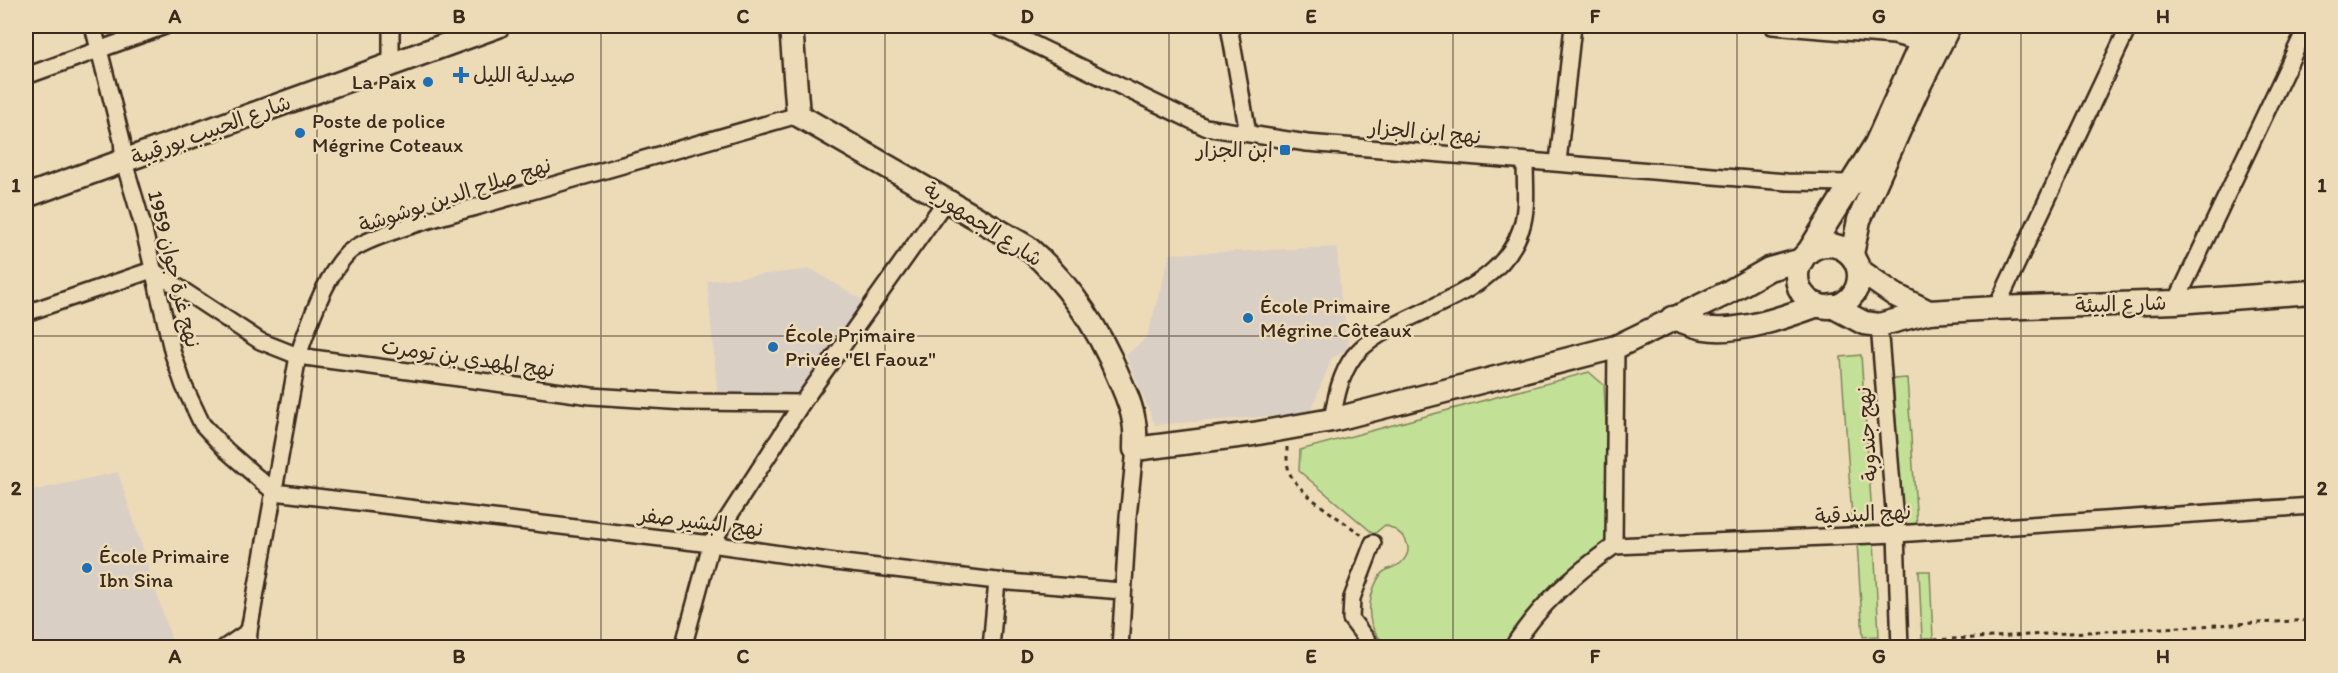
<svg xmlns="http://www.w3.org/2000/svg" width="2338" height="673" viewBox="0 0 2338 673" font-family="Itim,'Playpen Sans Arabic',sans-serif">
<style>
.built{fill:#dacfc5}
.green{fill:#c3e097;stroke:#7f855a;stroke-width:1.5}
.lines{fill:none;stroke-linecap:round;stroke-linejoin:round}
.street-casing{stroke:#3b2a1e;stroke-width:20}
.secondary-casing{stroke:#3b2a1e;stroke-width:27}
.path{stroke:#3b2a1e;stroke-width:3;stroke-dasharray:4.5 4.5;stroke-linecap:butt}
.street{stroke:#eddbb8;stroke-width:15}
.secondary{stroke:#eddbb8;stroke-width:22}
.grid{fill:none;stroke:#3b2a1e;stroke-width:1.5;stroke-opacity:0.55}
.poi-dot{fill:#1f6fb2;stroke:#eddbb8;stroke-width:2}
.labels{text-anchor:middle;stroke-width:5;stroke-linejoin:round;paint-order:stroke}
.poi-label{font-size:21px;fill:#3b2a1e;stroke:#eddbb8;text-anchor:start}
.street-label{font-size:21px;fill:#3b2a1e;stroke:#eddbb8}
.neatline{fill:none;stroke:#3b2a1e;stroke-width:2}
.grid-label{font-size:20px;text-anchor:middle;font-weight:bold;fill:#3b2a1e}
</style>
<rect width="100%" height="100%" fill="#eddbb8"/>
<filter id="ink" filterUnits="userSpaceOnUse"><feTurbulence type="fractalNoise" baseFrequency=".0167" numOctaves="2"/><feDisplacementMap in="SourceGraphic" scale="12" xChannelSelector="R" yChannelSelector="G"/><feConvolveMatrix kernelMatrix="1 2 1 2 8 2 1 2 1" color-interpolation-filters="sRGB"/></filter>
<g filter="url(#ink)">
<g class="built">
<polygon points="1337,247 1341,299 1349,342 1345,351 1332,358 1310,413 1155,425 1126,355 1147,337 1170,254"/>
<polygon points="811,269 866,302 800,392 791,398 718,400 707,281"/>
<polygon points="118,472 174,647 26,647 26,488 40,489"/>
</g>
<g class="green">
<polygon points="1861,355 1873,530 1853,532 1841,357"/>
<path d="M 1589,372 L 1604,385 L 1611,519 L 1604,543 L 1540,600 L 1521,621 L 1503,647 L 1391,647 C 1387,644 1380,640 1377,635 C 1364,618 1370,590 1381,574 C 1386,568 1395,568 1401,563 C 1418,546 1401,531 1385,525 L 1374,534 L 1299,471 L 1300,450 Z"/>
<polygon points="1907,378 1917,525 1903,526 1893,379"/>
<polygon points="1874,541 1879,636 1863,637 1857,542"/>
<polygon points="1919,571 1930,571 1933,639 1922,639"/>
</g>
<g class="lines">
<defs>
<g id="street">
<polyline points="93,26 122,140 124,162 143,226 173,354 184,386 202,424 226,450 274,492 711,544 835,562 997,581 1122,591"/>
<polyline points="996,26 1205,127 1307,143 1787,182 1852,183 1857,185"/>
<polyline points="1229,26 1248,133"/>
<polyline points="1772,26 1894,36 1921,43"/>
<polyline points="391,64 391,31 393,26"/>
<polyline points="26,76 165,26"/>
<polyline points="1558,162 1573,26"/>
<polyline points="2176,302 2307,26"/>
<polyline points="1996,308 2129,26"/>
<polyline points="26,313 152,270 260,341 298,356 591,396 686,402 802,403"/>
<polyline points="1879,325 1896,534 1900,648"/>
<path d="M 1332,420 C 1336,397 1340,375 1354,356 C 1364,344 1377,336 1390,328 C 1437,302 1502,286 1521,229 C 1528,208 1525,184 1525,162"/>
<polyline points="1614,546 1896,534 2312,506"/>
<polyline points="1614,546 1616,347"/>
<polyline points="224,648 249,631"/>
<path d="M 248,648 L 249,631 L 298,356 C 308,326 325,277 347,254 C 365,235 455,213 483,205 C 588,175 693,145 798,115"/>
<polyline points="683,648 711,544 802,403 947,199"/>
<polyline points="991,648 997,581"/>
<polyline points="1120,648 1128,517 1135,449"/>
<polyline points="1373,648 1351,619 1352,598 1373,543"/>
<path d="M 1512,648 C 1539,605 1574,574 1614,546"/>
</g>
<g id="secondary">
<path d="M 791,26 L 798,115 L 1027,247 C 1069,283 1098,327 1119,378 C 1125,392 1132,406 1134,422 C 1136,431 1135,440 1135,449 L 1253,434 L 1332,420 L 1616,347 L 1727,293 L 1769,269 L 1802,260"/>
<polyline points="26,196 498,26"/>
<circle cx="1828" cy="276" r="31"/>
<polyline points="1809,251 1876,144 1929,26"/>
<polyline points="1852,254 1859,220 1917,90 1949,26"/>
<polyline points="1859,270 1895,295 1929,312"/>
<polyline points="1832,306 1864,323 1879,325 1929,312 1996,308 2176,302 2312,292"/>
<path d="M 1672,318 C 1683,321 1693,326 1704,328 C 1739,334 1785,317 1818,305"/>
</g>
</defs>
<use href="#street" class="street-casing"/>
<use href="#secondary" class="secondary-casing"/>
<g class="path">
<path d="M 1287,447 C 1287,458 1286,469 1293,479 C 1307,499 1342,520 1362,535"/>
<polyline points="1916,641 2312,620"/>
<polyline points="1797,648 1885,643"/>
</g>
<use href="#street" class="street"/>
<use href="#secondary" class="secondary"/>
</g>
</g>
<path class="grid" d="M 317,26 L 317,648M 601,26 L 601,648M 885,26 L 885,648M 1169,26 L 1169,648M 1453,26 L 1453,648M 1737,26 L 1737,648M 2021,26 L 2021,648M 26,336 L 2312,336"/>
<g class="poi-dot">
<path d="M458 66h6v6h6v6h-6v6h-6v-6h-6v-6h6z"/>
<circle cx="428" cy="82" r="6"/>
<circle cx="300" cy="133" r="6"/>
<rect x="1279" y="144" width="12" height="12" rx="3"/>
<circle cx="1248" cy="318" r="6"/>
<circle cx="773" cy="347" r="6"/>
<circle cx="87" cy="568" r="6"/>
</g>
<g class="labels">
<g class="poi-label">
<text x="473" y="82">صيدلية الليل</text>
<text x="416" y="89" text-anchor="end">La Paix</text>
<text x="312" y="128">Poste de police<tspan x="312" dy="24">Mégrine Coteaux</tspan></text>
<text x="1273" y="157" text-anchor="end">ابن الجزار</text>
<text x="1260" y="313">École Primaire<tspan x="1260" dy="24">Mégrine Côteaux</tspan></text>
<text x="785" y="342">École Primaire<tspan x="785" dy="24">Privée "El Faouz"</tspan></text>
<text x="99" y="563">École Primaire<tspan x="99" dy="24">Ibn Sina</tspan></text>
</g>
<g class="street-label">
<text transform="translate(211 130) rotate(-20)" y="7">شارع الحبيب بورقيبة</text>
<text transform="translate(1425 132) rotate(5)" y="7">نهج ابن الجزار</text>
<text transform="translate(455 195) rotate(-18)" y="7">نهج صلاح الدين بوشوشة</text>
<text transform="translate(983 224) rotate(33)" y="7">شارع الجمهورية</text>
<text transform="translate(174 269) rotate(76)" y="7">نهج غرة جوان 1959</text>
<text transform="translate(2121 304) rotate(-2)" y="7">شارع البيئة</text>
<text transform="translate(468 358) rotate(8)" y="7">نهج المهدي بن تومرت</text>
<text transform="translate(1867 434) rotate(-94)" y="7">نهج جندوبة</text>
<text transform="translate(1863 514) rotate(-3)" y="7">نهج البندقية</text>
<text transform="translate(701 522) rotate(7)" y="7">نهج البشير صفر</text>
</g>
</g>
<rect width="2338" height="673" fill="none" stroke="#eddbb8" stroke-width="66"/>
<rect x="33" y="33" width="2272" height="607" class="neatline"/>
<g class="grid-label">
<text x="175" y="23">A</text>
<text x="459" y="23">B</text>
<text x="743" y="23">C</text>
<text x="1027" y="23">D</text>
<text x="1311" y="23">E</text>
<text x="1595" y="23">F</text>
<text x="1879" y="23">G</text>
<text x="2163" y="23">H</text>
<text x="16" y="192">1</text>
<text x="2322" y="192">1</text>
<text x="16" y="495">2</text>
<text x="2322" y="495">2</text>
<text x="175" y="663">A</text>
<text x="459" y="663">B</text>
<text x="743" y="663">C</text>
<text x="1027" y="663">D</text>
<text x="1311" y="663">E</text>
<text x="1595" y="663">F</text>
<text x="1879" y="663">G</text>
<text x="2163" y="663">H</text>
</g>
</svg>
